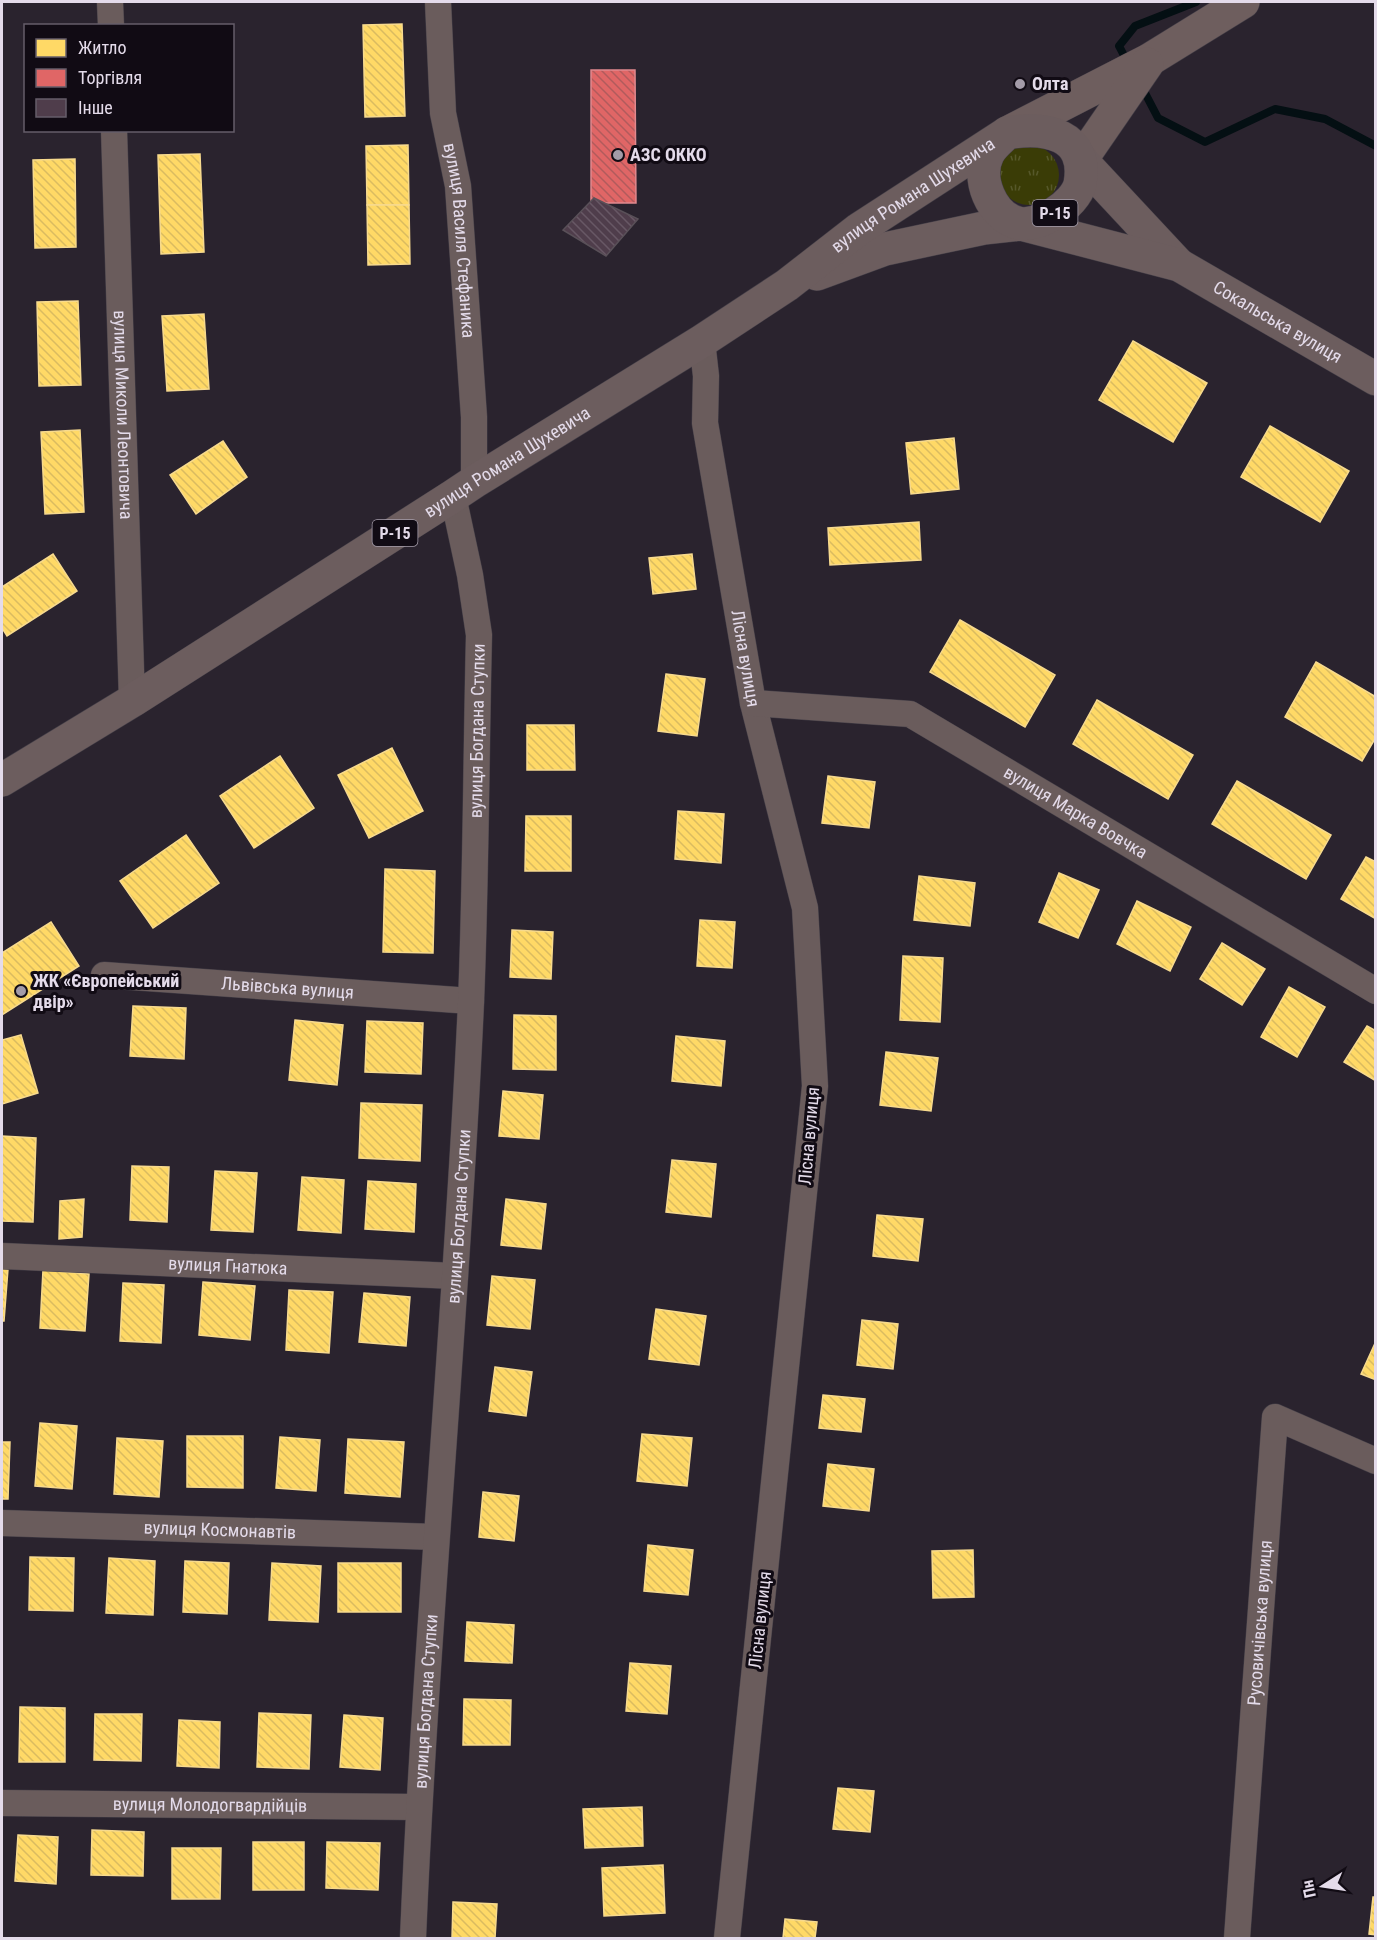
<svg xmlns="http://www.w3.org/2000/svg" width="1377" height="1940" viewBox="0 0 1377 1940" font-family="'Roboto Condensed',sans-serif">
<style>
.grass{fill:url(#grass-tufts)}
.homes{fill:url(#homes-back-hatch);stroke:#f7da8e;stroke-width:1.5}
.shops{fill:url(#shops-back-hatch);stroke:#e1898e;stroke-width:1.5}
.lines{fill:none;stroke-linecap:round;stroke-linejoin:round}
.stream{stroke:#040f13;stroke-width:8}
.building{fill:url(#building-back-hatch);stroke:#595058;stroke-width:1.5}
.minor-casing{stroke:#433e47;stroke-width:27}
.secondary-casing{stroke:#433e47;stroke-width:34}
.primary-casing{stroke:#433e47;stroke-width:34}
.minor{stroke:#6a5c5c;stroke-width:26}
.secondary{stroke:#6e5e5e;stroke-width:33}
.primary{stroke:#6c5d5e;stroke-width:33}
.poi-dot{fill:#a39ba8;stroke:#110b14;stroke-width:2}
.labels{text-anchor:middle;stroke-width:6;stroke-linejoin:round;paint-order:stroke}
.shield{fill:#110b14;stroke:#a59daa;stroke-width:1.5}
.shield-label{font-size:16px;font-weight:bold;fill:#e4dbea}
.poi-label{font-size:18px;font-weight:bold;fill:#e4dbea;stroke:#110b14;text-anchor:start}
.street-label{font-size:18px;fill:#e4dbea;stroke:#110b14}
</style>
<defs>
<pattern id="grass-tufts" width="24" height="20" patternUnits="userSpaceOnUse" patternTransform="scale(1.5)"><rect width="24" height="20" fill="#3a3c06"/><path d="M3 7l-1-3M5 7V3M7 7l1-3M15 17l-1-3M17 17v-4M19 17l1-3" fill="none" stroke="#56582a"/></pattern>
<pattern id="homes-back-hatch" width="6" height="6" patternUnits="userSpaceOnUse" patternTransform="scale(1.5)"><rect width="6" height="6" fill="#ffd966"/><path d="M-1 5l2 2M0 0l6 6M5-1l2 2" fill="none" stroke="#dabb60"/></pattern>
<pattern id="shops-back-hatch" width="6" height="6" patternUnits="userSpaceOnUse" patternTransform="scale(1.5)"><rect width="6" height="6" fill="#e06666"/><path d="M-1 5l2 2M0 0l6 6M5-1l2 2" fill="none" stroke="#b15b5c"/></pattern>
<pattern id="building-back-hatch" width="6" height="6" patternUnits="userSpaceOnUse" patternTransform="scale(1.5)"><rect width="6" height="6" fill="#4f3d4b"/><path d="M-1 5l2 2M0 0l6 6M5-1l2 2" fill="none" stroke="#685865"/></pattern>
</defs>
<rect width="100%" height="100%" fill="#2a232e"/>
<circle class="grass" cx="1029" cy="175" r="30"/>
<g class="homes">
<polygon points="402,24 405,116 365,117 363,25"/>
<polygon points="408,145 409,205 367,205 366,146"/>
<polygon points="200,154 204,252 161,254 158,155"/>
<polygon points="75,159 76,247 35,248 33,160"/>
<polygon points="367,205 409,205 410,264 368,265"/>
<polygon points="78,301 81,385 39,386 37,302"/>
<polygon points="204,314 209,389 167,391 162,316"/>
<polygon points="1133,341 1207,383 1173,442 1099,400"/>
<polygon points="1270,426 1349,471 1320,522 1241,477"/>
<polygon points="80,430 84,512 45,514 41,432"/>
<polygon points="954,438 959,489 911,494 906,443"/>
<polygon points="223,441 247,477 196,514 170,475"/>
<polygon points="919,522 921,560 830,565 828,528"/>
<polygon points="53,554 77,591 7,636 2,628 2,587"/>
<polygon points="692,554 696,589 653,594 649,558"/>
<polygon points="960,620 1055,675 1025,727 930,672"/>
<polygon points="1316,662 1376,697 1376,737 1362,761 1285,717"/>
<polygon points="666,674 705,679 697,736 658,731"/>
<polygon points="1097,700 1193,755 1168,799 1073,744"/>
<polygon points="527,725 574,725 575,770 527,770"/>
<polygon points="392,748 423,811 369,838 338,775"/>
<polygon points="280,756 314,808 254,848 220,796"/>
<polygon points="828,776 875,782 869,828 822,823"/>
<polygon points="1237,781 1331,835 1306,879 1212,824"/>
<polygon points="678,811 724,814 721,863 675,859"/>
<polygon points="526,816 571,816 571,871 525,871"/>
<polygon points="186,835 219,883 153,928 120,881"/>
<polygon points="1366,857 1376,862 1376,919 1341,899"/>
<polygon points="385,869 435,871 433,953 383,952"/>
<polygon points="1059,873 1099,890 1078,938 1039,922"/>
<polygon points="919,876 975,883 970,926 914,920"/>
<polygon points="1137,901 1191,927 1170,971 1117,944"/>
<polygon points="700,920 735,922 732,968 697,966"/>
<polygon points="51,922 79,966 2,1015 2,953"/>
<polygon points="512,930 553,932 551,979 510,977"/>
<polygon points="1222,943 1265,969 1242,1005 1200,979"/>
<polygon points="903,956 943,958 940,1022 900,1020"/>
<polygon points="1289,987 1325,1007 1297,1057 1261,1037"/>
<polygon points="133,1006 186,1008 184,1059 130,1056"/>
<polygon points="514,1015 556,1016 556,1070 513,1069"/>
<polygon points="295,1020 343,1025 337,1085 289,1080"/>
<polygon points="367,1021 423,1023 421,1074 365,1072"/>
<polygon points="1367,1026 1376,1031 1376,1081 1344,1062"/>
<polygon points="21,1035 38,1093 2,1104 2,1040"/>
<polygon points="676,1036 725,1041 721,1086 672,1081"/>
<polygon points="886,1052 938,1058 931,1111 880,1105"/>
<polygon points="503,1091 543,1095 539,1139 499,1136"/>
<polygon points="361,1103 422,1105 420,1161 359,1158"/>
<polygon points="2,1136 36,1138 33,1222 2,1221"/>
<polygon points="672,1160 716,1164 711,1217 666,1212"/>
<polygon points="132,1166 169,1167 167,1222 130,1220"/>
<polygon points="215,1171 257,1173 253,1232 211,1230"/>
<polygon points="302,1177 344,1180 341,1233 298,1230"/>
<polygon points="368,1181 416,1184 414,1232 365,1229"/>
<polygon points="84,1199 82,1237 59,1239 60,1201"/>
<polygon points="506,1199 546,1204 541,1249 501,1245"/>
<polygon points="877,1215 923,1219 918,1261 873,1256"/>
<polygon points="2,1269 8,1269 4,1321 2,1321"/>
<polygon points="43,1270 89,1274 85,1331 40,1328"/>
<polygon points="492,1276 535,1280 530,1329 487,1325"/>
<polygon points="203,1282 255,1286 250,1340 199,1335"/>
<polygon points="123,1283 164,1285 161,1343 120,1341"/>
<polygon points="289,1290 333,1292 329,1353 286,1350"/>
<polygon points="364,1293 410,1297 406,1346 359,1342"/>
<polygon points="656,1309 706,1316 699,1365 649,1359"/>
<polygon points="862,1320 898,1324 893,1369 857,1365"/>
<polygon points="1376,1341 1376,1380 1361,1374"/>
<polygon points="495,1367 532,1372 526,1416 489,1411"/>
<polygon points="823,1395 865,1399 861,1432 819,1428"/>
<polygon points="40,1423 77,1426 72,1489 35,1486"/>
<polygon points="642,1434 692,1438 687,1486 637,1481"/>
<polygon points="187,1436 243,1436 243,1488 187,1487"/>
<polygon points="280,1437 320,1440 316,1491 276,1488"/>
<polygon points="117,1438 163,1441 159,1497 114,1494"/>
<polygon points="348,1439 404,1442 400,1497 345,1493"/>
<polygon points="2,1442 10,1442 8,1499 2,1499"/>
<polygon points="828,1464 874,1469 869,1511 823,1506"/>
<polygon points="483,1492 519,1496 514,1541 479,1537"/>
<polygon points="648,1545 693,1550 688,1595 644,1591"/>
<polygon points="973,1550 974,1597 933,1598 932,1551"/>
<polygon points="30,1557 74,1558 73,1611 29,1610"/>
<polygon points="109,1558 155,1561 153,1615 106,1613"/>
<polygon points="185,1561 229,1563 227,1614 183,1612"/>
<polygon points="272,1563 321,1566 318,1622 269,1620"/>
<rect x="338" y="1563" width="63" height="49"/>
<polygon points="467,1622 514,1625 512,1663 465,1661"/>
<polygon points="630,1663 671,1666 667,1714 626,1711"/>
<polygon points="464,1699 511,1700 510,1745 463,1745"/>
<polygon points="20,1707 65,1708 65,1762 19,1762"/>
<polygon points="259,1713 311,1715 309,1769 257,1767"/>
<polygon points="95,1714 142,1714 141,1761 94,1760"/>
<polygon points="344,1715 383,1718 380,1770 340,1767"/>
<polygon points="179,1720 220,1722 219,1768 177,1766"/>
<polygon points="838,1788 874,1791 870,1832 833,1829"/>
<polygon points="642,1807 643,1846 585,1848 583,1809"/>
<polygon points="92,1830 144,1832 143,1876 91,1875"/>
<polygon points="18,1835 58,1837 56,1884 15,1881"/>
<rect x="253" y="1842" width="51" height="48"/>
<polygon points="327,1842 380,1843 378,1890 326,1888"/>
<polygon points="172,1848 221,1848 220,1899 172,1899"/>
<polygon points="663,1865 665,1913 604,1916 602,1868"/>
<polygon points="1373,1897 1376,1897 1376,1935 1369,1934"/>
<polygon points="453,1902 497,1904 495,1938 452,1938"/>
<polygon points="785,1919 817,1922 815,1938 783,1938"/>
</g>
<polygon class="shops" points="591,70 635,70 636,203 591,203"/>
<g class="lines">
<g class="stream">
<polyline points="1128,63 1119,46 1135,26 1196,2"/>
<polyline points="1145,93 1158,118 1205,142 1275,109 1325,119 1376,146"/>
</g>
</g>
<polygon class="building" points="594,198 638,219 606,256 563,230"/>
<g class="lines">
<defs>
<g id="minor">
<polyline points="110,2 111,26"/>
<path id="s1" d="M 438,2 L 443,113 L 458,186 L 474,417 L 474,482"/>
<path id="s2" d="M 114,130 L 132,701"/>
<path id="s3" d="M 702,341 L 706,376 L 705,423 L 753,703 L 805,908 L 815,1086 L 727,1938"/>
<path id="s4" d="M 753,703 L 910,714 L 1376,991"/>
<path id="s5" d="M 104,975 L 471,1001"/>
<path id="s6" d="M 2,1256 L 455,1276"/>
<path id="s7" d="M 2,1523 L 436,1537"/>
<path id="s8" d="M 2,1803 L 418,1807"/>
<path id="s9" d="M 413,1938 C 426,1626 457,1315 471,1002 C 476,880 476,757 479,635 L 470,575 L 453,496"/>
<path id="s10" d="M 1237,1938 L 1275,1417 L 1376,1461"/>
</g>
<g id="secondary">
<polyline points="1007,133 1149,60 1243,2"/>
<polyline points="1081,160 1147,64"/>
</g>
<g id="primary">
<polyline points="1081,160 1179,265"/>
<path id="s11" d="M 817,274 L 885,249 L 984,228 L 1021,224 L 1179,265 L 1376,379"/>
<path id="s12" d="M 2,780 L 132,701 L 453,496 L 474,482 L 702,341 L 787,285 L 859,229 L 1007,133 C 1045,126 1089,134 1080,184 C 1075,205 1038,228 1018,223 C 991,216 976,178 988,154 C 992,146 1000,140 1007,133"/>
</g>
</defs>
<use href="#minor" class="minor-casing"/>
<use href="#secondary" class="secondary-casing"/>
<use href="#primary" class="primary-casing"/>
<use href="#minor" class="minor"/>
<use href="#secondary" class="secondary"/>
<use href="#primary" class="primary"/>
</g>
<g class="poi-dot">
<circle cx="1020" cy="84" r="6"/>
<circle cx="618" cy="155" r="6"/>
<circle cx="21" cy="991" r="6"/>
</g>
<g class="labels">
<g class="shield">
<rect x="1032.5" y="200" width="45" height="26" rx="4.5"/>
<rect x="372.5" y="520" width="45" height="26" rx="4.5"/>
</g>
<g class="shield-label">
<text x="1055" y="219">Р-15</text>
<text x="395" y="539">Р-15</text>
</g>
<g class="poi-label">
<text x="1032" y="90">Олта</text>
<text x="630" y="161">АЗС ОККО</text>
<text x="33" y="987">ЖК «Європейський<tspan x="33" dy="21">двір»</tspan></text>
</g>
<g class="street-label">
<text dy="6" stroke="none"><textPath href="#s12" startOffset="1083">вулиця Романа Шухевича</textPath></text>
<text dy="6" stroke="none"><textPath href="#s1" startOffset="240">вулиця Василя Стефаника</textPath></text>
<text dy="6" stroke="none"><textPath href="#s11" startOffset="488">Сокальська вулиця</textPath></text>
<text dy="6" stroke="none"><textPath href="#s2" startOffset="285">вулиця Миколи Леонтовича</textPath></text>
<text dy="6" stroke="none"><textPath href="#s12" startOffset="597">вулиця Романа Шухевича</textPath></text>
<text dy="6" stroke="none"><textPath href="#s3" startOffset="321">Лісна вулиця</textPath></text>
<text dy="6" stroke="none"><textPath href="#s9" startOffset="1209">вулиця Богдана Ступки</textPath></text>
<text dy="6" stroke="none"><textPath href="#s4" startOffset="350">вулиця Марка Вовчка</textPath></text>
<text dy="6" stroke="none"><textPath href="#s5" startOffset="184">Львівська вулиця</textPath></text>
<text transform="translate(809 1136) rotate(-85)" y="6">Лісна вулиця</text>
<text dy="6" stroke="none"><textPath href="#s9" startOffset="723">вулиця Богдана Ступки</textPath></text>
<text dy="6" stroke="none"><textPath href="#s6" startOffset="226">вулиця Гнатюка</textPath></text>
<text dy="6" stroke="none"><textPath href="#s7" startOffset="218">вулиця Космонавтів</textPath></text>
<text transform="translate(760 1620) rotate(-84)" y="6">Лісна вулиця</text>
<text dy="6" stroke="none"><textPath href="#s10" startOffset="316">Русовичівська вулиця</textPath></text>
<text dy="6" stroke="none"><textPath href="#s9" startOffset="237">вулиця Богдана Ступки</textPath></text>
<text dy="6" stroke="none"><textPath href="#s8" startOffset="208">вулиця Молодогвардійців</textPath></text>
</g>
</g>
<rect width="1377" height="1940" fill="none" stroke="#e4dbea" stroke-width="6"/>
<rect x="24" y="24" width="210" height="108" fill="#110b14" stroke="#655e6a" stroke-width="1.5"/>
<rect x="36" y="39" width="30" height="18" fill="#ffd966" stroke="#655e6a" stroke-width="1.5"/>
<text x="78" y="54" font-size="18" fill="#e4dbea">Житло</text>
<rect x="36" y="69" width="30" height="18" fill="#e06666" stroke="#655e6a" stroke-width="1.5"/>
<text x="78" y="84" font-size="18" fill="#e4dbea">Торгівля</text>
<rect x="36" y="99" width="30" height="18" fill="#4f3d4b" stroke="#655e6a" stroke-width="1.5"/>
<text x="78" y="114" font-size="18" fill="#e4dbea">Інше</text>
<g transform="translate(1323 1886) rotate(258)" stroke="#110b14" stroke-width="4.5" paint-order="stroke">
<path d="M0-4.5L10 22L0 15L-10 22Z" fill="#e4dbea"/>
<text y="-9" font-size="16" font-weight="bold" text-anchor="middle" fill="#e4dbea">Пн</text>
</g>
</svg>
